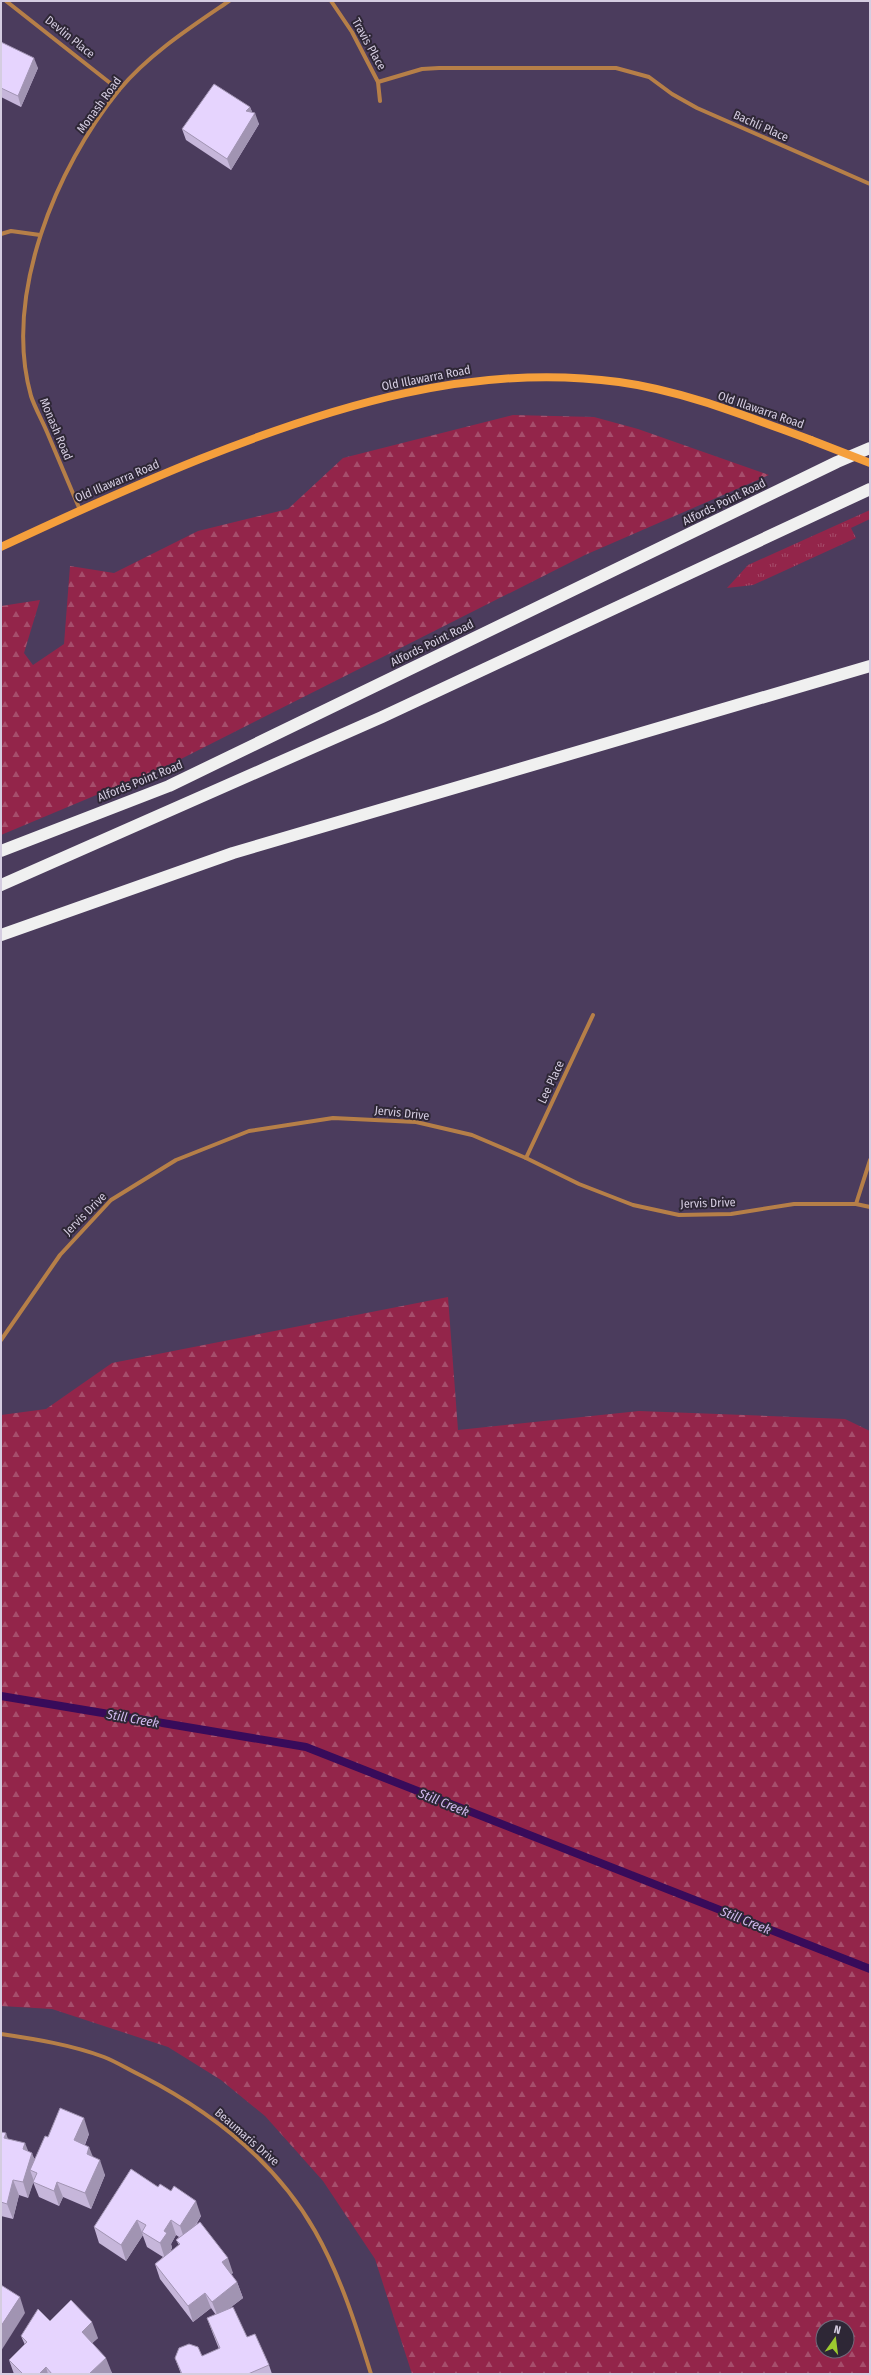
<svg xmlns="http://www.w3.org/2000/svg" width="871" height="2375" viewBox="0 0 871 2375" font-family="'Fira Sans Condensed',sans-serif">
<style>
.grass{fill:url(#grass-tufts)}
.forest{fill:url(#forest-firs);fill-rule:evenodd}
.lines{fill:none;stroke-linecap:round;stroke-linejoin:round}
.stream{stroke:#380b5a;stroke-width:8}
.street{stroke:#b67f48;stroke-width:4}
.secondary{stroke:#f59f3c;stroke-width:8}
.highway{stroke:#f0f0f0;stroke-width:12}
.secondary-bridge{stroke:#f59f3c;stroke-width:8}
.wall{fill:#c6b6da;fill-rule:evenodd}
.shaded-wall{fill:#a194b2}
.building{fill:#e6d4fe;stroke:#a194b2}
.labels{text-anchor:middle;stroke-width:4;stroke-linejoin:round;paint-order:stroke}
.street-label{font-size:12px;fill:#d5cde1;stroke:#2e2736}
.water-label{font-size:13px;font-style:italic;fill:#d1baee;stroke:#2e2736}
</style>
<defs>
<pattern id="grass-tufts" width="24" height="20" patternUnits="userSpaceOnUse"><rect width="24" height="20" fill="#93254a"/><path d="M3 7l-1-3M5 7V3M7 7l1-3M15 17l-1-3M17 17v-4M19 17l1-3" fill="none" stroke="#a64e6c"/></pattern>
<pattern id="forest-firs" width="22" height="20" patternUnits="userSpaceOnUse"><rect width="22" height="20" fill="#93254a"/><path d="M5 1l3.5 6h-7zM16 11l3.5 6h-7z" fill="#a64e6c"/></pattern>
</defs>
<rect width="100%" height="100%" fill="#4b3c5d"/>
<polygon class="grass" points="870,510 870,519 851,528 856,538 753,585 727,588 748,565"/>
<g class="forest">
<polygon points="513,415 594,417 638,429 769,475 585,555 175,762 1,835 1,606 40,600 24,653 33,665 64,644 70,566 114,573 198,531 288,509 343,458"/>
<path d="M 448,1297 L 458,1430 L 639,1411 L 845,1419 L 870,1431 L 870,2374 L 412,2374 L 375,2259 L 323,2181 L 265,2116 L 221,2080 L 168,2047 L 52,2009 L 1,2006 L 1,1415 L 46,1409 L 112,1363 ZM 823,2327 L 847,2327 L 847,2351 L 823,2351 Z"/>
</g>
<g class="lines">
<polyline class="stream" points="1,1696 306,1747 870,1969"/>
<g class="street">
<polyline points="6,1 119,90"/>
<polyline points="331,1 352,32 378,82 380,101"/>
<polyline points="378,82 422,69 439,68 616,68 649,77 672,94 697,108 870,184"/>
<polyline points="1,234 11,231 40,235"/>
<path d="M 80,510 C 69,484 58,458 47,432 C 42,420 35,408 31,396 C 3,295 56,168 119,90 C 149,54 191,27 229,1"/>
<polyline points="526,1158 593,1015"/>
<polyline points="856,1204 870,1160"/>
<polyline points="1,1340 60,1255 111,1200 176,1160 249,1131 333,1118 416,1122 472,1135 526,1158 579,1184 633,1205 679,1215 731,1214 794,1204 856,1204 870,1207"/>
<path d="M 1,2034 C 35,2039 72,2045 104,2057 C 117,2062 129,2070 142,2076 C 212,2112 275,2161 315,2231 C 340,2275 356,2325 371,2374"/>
</g>
<path class="secondary" d="M 1,547 C 67,516 133,486 200,459 C 333,406 474,362 619,382 C 685,391 748,417 811,440"/>
<g class="highway">
<polyline points="1,851 169,786 837,462 870,448"/>
<polyline points="1,885 382,717 870,489"/>
<polyline points="1,935 233,853 870,666"/>
</g>
<polyline class="secondary-bridge" points="811,440 870,463"/>
</g>
<g class="wall">
<polygon points="1,42 38,68 21,107 1,97"/>
<polygon points="250,107 252,112 259,124 231,170 186,140 182,129"/>
<polygon points="1,2132 8,2139 28,2151 35,2159 48,2137 89,2134 85,2145 105,2175 91,2209 63,2197 59,2206 39,2197 33,2182 28,2198 19,2195 13,2219 1,2216"/>
<path d="M 131,2169 L 201,2216 L 196,2225 L 233,2273 L 231,2274 L 237,2282 L 243,2298 L 227,2310 L 247,2337 L 269,2365 L 272,2374 L 181,2374 L 175,2358 L 202,2356 L 219,2349 L 213,2334 L 207,2318 L 216,2315 L 211,2308 L 193,2322 L 160,2279 L 155,2264 L 163,2257 L 147,2247 L 143,2236 L 143,2235 L 126,2261 L 99,2243 L 94,2227 ZM 176,2235 L 179,2237 L 176,2240 L 179,2245 L 170,2252 L 172,2248 L 171,2244 Z"/>
<polygon points="50,2321 98,2338 92,2343 112,2373 111,2374 14,2374 9,2360 25,2345 21,2336"/>
</g>
<g class="shaded-wall">
<polygon points="34,58 38,68 21,107 18,96"/>
<polygon points="250,107 254,116 255,113 259,124 231,170 227,159 246,111"/>
<polygon points="84,2118 89,2134 80,2156 74,2140"/>
<polygon points="6,2133 11,2148 4,2138"/>
<polygon points="25,2143 31,2158 32,2153 38,2168 30,2170 34,2181 28,2198 23,2182 23,2149"/>
<polygon points="89,2147 95,2162 87,2154"/>
<polygon points="100,2160 105,2175 91,2209 85,2193"/>
<polygon points="13,2180 19,2195 13,2219 7,2204"/>
<polygon points="57,2182 63,2197 59,2206 54,2191"/>
<polygon points="196,2201 201,2216 185,2241 180,2226"/>
<polygon points="137,2220 143,2235 126,2261 121,2245"/>
<polygon points="171,2220 176,2235 171,2244 172,2248 165,2259 160,2243 164,2231"/>
<polygon points="228,2258 233,2273 227,2277 222,2262"/>
<polygon points="237,2282 243,2298 218,2317 212,2302"/>
<polygon points="205,2293 211,2308 193,2322 188,2306"/>
<polygon points="20,2297 25,2313 1,2351 1,2326"/>
<polygon points="92,2322 98,2338 87,2348 82,2332"/>
<polygon points="106,2358 112,2373 111,2374 89,2374"/>
<polygon points="46,2367 48,2374 39,2374"/>
</g>
<g class="building">
<polygon points="1,42 34,58 18,96 1,88"/>
<polygon points="214,84 250,107 246,111 255,113 227,159 182,129"/>
<polygon points="60,2108 84,2118 74,2140 89,2147 87,2154 100,2160 85,2193 57,2182 54,2191 33,2182 37,2173 30,2170 45,2136 48,2137"/>
<polygon points="1,2132 6,2133 4,2138 25,2143 23,2149 32,2153 23,2182 13,2180 7,2204 1,2202"/>
<polygon points="131,2169 158,2187 160,2184 171,2191 174,2186 196,2201 180,2226 171,2220 164,2231 167,2233 160,2243 142,2232 146,2225 137,2220 121,2245 94,2227"/>
<polygon points="200,2222 228,2258 222,2262 237,2282 212,2302 205,2293 188,2306 155,2264 180,2244 176,2240"/>
<polygon points="1,2285 20,2297 1,2326"/>
<polygon points="71,2300 92,2322 82,2332 106,2358 89,2374 52,2374 46,2367 39,2374 23,2374 9,2360 27,2342 21,2336 38,2309 50,2321"/>
<polygon points="233,2307 247,2337 255,2334 269,2365 248,2374 182,2374 175,2358 179,2348 189,2344 198,2347 202,2356 220,2348 207,2318"/>
</g>
<g class="labels">
<g class="street-label">
<text transform="translate(70 37) rotate(39)" y="4">Devlin Place</text>
<text transform="translate(369 44) rotate(61)" y="4">Travis Place</text>
<text transform="translate(99 105) rotate(-54)" y="4">Monash Road</text>
<text transform="translate(761 126) rotate(24)" y="4">Bachli Place</text>
<text transform="translate(426 378) rotate(-11)" y="4">Old Illawarra Road</text>
<text transform="translate(761 410) rotate(19)" y="4">Old Illawarra Road</text>
<text transform="translate(56 429) rotate(67)" y="4">Monash Road</text>
<text transform="translate(117 481) rotate(-23)" y="4">Old Illawarra Road</text>
<text transform="translate(724 502) rotate(-26)" y="4">Alfords Point Road</text>
<text transform="translate(432 643) rotate(-26)" y="4">Alfords Point Road</text>
<text transform="translate(140 781) rotate(-22)" y="4">Alfords Point Road</text>
<text transform="translate(551 1082) rotate(-65)" y="4">Lee Place</text>
<text transform="translate(402 1113) rotate(6)" y="4">Jervis Drive</text>
<text transform="translate(708 1203) rotate(-2)" y="4">Jervis Drive</text>
<text transform="translate(85 1214) rotate(-45)" y="4">Jervis Drive</text>
<text transform="translate(247 2137) rotate(41)" y="4">Beaumaris Drive</text>
</g>
<g class="water-label">
<text transform="translate(133 1718) rotate(10)" y="5">Still Creek</text>
<text transform="translate(444 1802) rotate(22)" y="5">Still Creek</text>
<text transform="translate(746 1920) rotate(22)" y="5">Still Creek</text>
</g>
</g>
<rect width="871" height="2375" fill="none" stroke="#d5cde1" stroke-width="4"/>
<g transform="translate(835 2339) rotate(14)"><circle r="19" fill="#2e2736" stroke="#71697a"/>
<path d="M0-3L7 15L0 10L-7 15Z" fill="#9dca2f"/>
<text y="-6" font-size="11" font-weight="bold" text-anchor="middle" fill="#d5cde1">N</text>
</g>
</svg>
